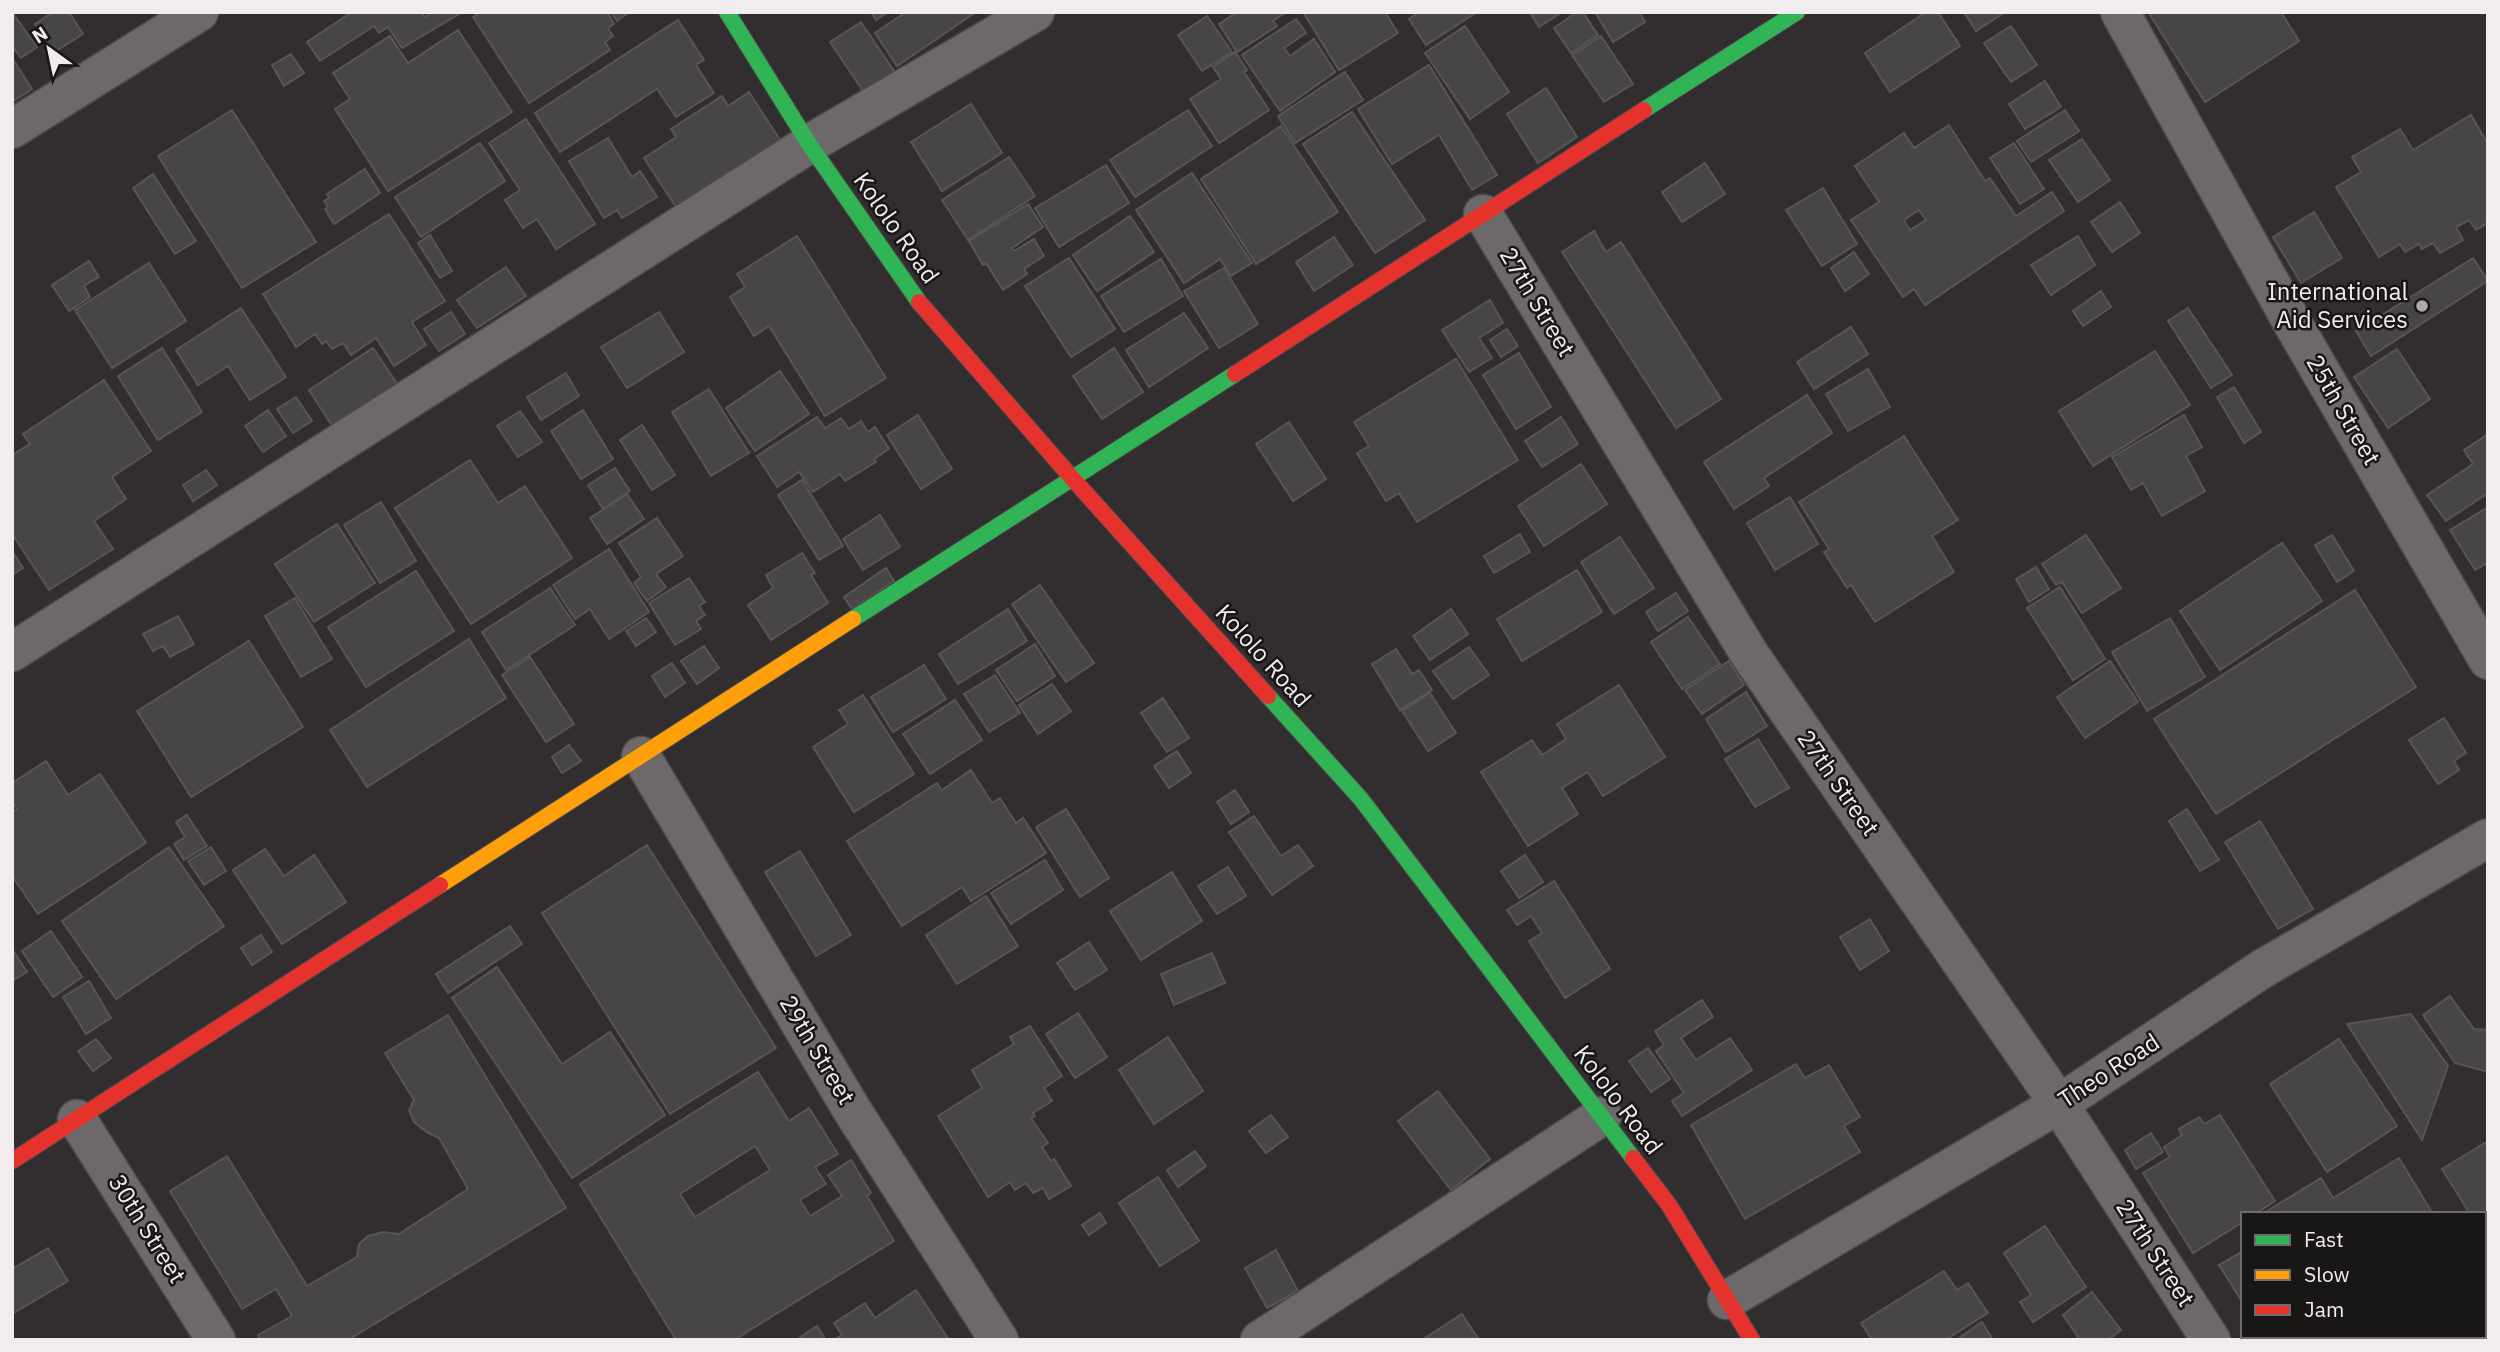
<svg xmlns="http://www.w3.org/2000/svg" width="2500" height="1352" viewBox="0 0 2500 1352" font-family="'IBM Plex Sans',sans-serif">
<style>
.building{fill:#484545;stroke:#575454;stroke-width:2;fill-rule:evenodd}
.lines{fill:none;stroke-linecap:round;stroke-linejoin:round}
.street-casing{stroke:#4d4a4a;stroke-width:41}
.fast-casing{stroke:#4d4a4a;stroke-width:18}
.slow-casing{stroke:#4d4a4a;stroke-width:18}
.jam-casing{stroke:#4d4a4a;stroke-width:18}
.street{stroke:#6d696a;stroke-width:38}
.fast{stroke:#30b455;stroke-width:16}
.slow{stroke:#ff9f0a;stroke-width:16}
.jam{stroke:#e5322d;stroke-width:16}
.poi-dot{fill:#aea9aa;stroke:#191616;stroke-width:2.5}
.labels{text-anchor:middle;stroke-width:5;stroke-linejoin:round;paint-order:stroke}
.street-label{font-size:24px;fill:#f1eced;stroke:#191616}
.poi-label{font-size:24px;fill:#f1eced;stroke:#191616;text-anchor:end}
</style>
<rect width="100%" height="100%" fill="#322d2e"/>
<g class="building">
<polygon points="12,12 37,47 21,58 12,46"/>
<polygon points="53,12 69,12 83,34 53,53 35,24"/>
<polygon points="352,12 421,12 425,17 432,12 458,12 459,14 402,48 388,27 379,33 374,26 320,61 307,42"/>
<polygon points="481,12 607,12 614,24 608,28 613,36 605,42 610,50 529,103 473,17"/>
<polygon points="611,12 629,12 617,21"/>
<polygon points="871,12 888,12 876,20"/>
<polygon points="906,12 976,12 897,66 875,33"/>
<polygon points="1237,12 1286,12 1273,21 1277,26 1237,52 1219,24"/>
<polygon points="1303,12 1385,12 1398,33 1339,70"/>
<polygon points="1419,12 1477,12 1426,45 1409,19"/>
<polygon points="1530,12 1562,12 1539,27"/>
<polygon points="1577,12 1583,12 1598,35 1571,53 1554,28"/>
<polygon points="1595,12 1639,12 1645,22 1613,42"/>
<polygon points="1926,12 1938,12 1960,46 1890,92 1865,53"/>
<polygon points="1964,12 2005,12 1976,31"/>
<polygon points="2154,12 2281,12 2299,41 2205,102 2150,15"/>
<polygon points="1207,16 1232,52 1202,71 1178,35"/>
<polygon points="1296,19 1306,33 1284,48 1290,56 1314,39 1335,72 1280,111 1242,55"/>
<polygon points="678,20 704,60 696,65 714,93 676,117 657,89 560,152 535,113"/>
<polygon points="861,22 894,71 863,91 830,42"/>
<polygon points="1465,26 1509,92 1470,119 1425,53"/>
<polygon points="2011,26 2037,65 2011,82 1984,43"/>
<polygon points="458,30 512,112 388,191 335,109 350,99 333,73 390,36 408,63"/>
<polygon points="1601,36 1633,84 1604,102 1572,55"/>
<polygon points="1235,52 1247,70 1244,72 1269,110 1219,143 1190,99 1221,79 1213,67"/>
<polygon points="291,54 304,73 284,86 272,65"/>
<polygon points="12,58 32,89 12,102"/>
<polygon points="1429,65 1497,175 1472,190 1439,135 1392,164 1358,109"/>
<polygon points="1345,72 1363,100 1295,143 1278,116"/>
<polygon points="2045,81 2061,107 2025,129 2009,104"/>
<polygon points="1546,88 1577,137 1538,163 1507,114"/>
<polygon points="749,92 780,140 676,207 644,158 676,137 671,129 722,96 728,106"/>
<polygon points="971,104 1002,153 942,191 911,142"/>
<polygon points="232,110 316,242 242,288 158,156"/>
<polygon points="1188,110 1212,146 1135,197 1110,160"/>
<polygon points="2065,110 2079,131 2031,162 2017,141"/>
<polygon points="1352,112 1425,220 1375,253 1303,144"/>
<polygon points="2471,115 2488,144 2488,223 2476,230 2469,220 2456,227 2463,240 2440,253 2433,243 2422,249 2419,244 2405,252 2400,244 2379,257 2336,187 2361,172 2352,157 2400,129 2413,150"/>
<polygon points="526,119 595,224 556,249 537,219 523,228 505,200 520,190 489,143"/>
<path d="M 1949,125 L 1985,181 L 1990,178 L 2016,216 L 2052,192 L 2064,211 L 1925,305 L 1914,289 L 1903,297 L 1851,220 L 1879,202 L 1855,166 L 1904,133 L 1914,148 ZM 1919,210 L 1926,220 L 1910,230 L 1904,220 Z"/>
<polygon points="1281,126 1338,212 1256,264 1201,179"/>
<polygon points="608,138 632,177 640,171 657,197 622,218 617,210 604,218 569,161"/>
<polygon points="2082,139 2110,180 2078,202 2049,160"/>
<polygon points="480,143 505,181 421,237 395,197"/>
<polygon points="2014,143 2044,189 2020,204 1990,158"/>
<polygon points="1009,157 1035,196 968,240 942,200"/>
<polygon points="1705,163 1725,194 1682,222 1662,192"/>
<polygon points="1106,165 1129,203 1059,247 1035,208"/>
<polygon points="365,169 380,193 334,224 325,209 328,207 324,201 329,198 327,194"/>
<polygon points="1192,173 1252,263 1231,276 1220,259 1184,283 1136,210"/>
<polygon points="153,174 196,241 175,254 133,188"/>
<polygon points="1823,188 1857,244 1822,266 1786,210"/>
<polygon points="2120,202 2140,233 2112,252 2091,222"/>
<polygon points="1028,204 1043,227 1012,248 1014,251 1034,239 1044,256 1024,269 1027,274 1003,290 986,263 983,265 969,241"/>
<polygon points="2314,212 2342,258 2301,283 2273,237"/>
<polygon points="389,214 445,301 412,322 426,345 394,366 376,338 351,355 343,343 332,349 326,341 322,344 315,334 296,347 263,294"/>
<polygon points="1130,216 1154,252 1097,291 1073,255"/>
<polygon points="1594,231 1606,252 1621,242 1721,399 1676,428 1562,252"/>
<polygon points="430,235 452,271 440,278 418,243"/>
<polygon points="797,236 886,378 825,416 769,326 754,336 730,297 745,287 737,274"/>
<polygon points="2078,236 2095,265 2051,295 2031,265"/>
<polygon points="1334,237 1353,265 1314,291 1296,262"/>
<polygon points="1854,252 1869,274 1845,291 1831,268"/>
<polygon points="1069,258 1115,329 1071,357 1025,286"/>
<polygon points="2473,258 2488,281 2371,356 2356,331"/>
<polygon points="1161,259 1183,296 1124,332 1101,296"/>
<polygon points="89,261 99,277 84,286 90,297 69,311 52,285"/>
<polygon points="149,263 186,321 112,368 75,310"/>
<polygon points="506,267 526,296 477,328 457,300"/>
<polygon points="1224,268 1258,324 1219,348 1184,291"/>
<polygon points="2101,291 2111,307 2083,326 2073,311"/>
<polygon points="1490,300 1503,323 1479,338 1492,358 1469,372 1442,330"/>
<polygon points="241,308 286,377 250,400 228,366 198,385 176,350"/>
<polygon points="2188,308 2232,375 2211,388 2168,321"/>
<polygon points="451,312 465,334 439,351 424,329"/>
<polygon points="659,312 684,352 627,388 601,347"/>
<polygon points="1184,313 1208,348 1149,387 1126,350"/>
<polygon points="1851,327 1868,354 1814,389 1797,362"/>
<polygon points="1507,329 1518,346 1501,357 1490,340"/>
<polygon points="162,348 202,412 158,440 118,376"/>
<polygon points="373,348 398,385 334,429 309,390"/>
<polygon points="1114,348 1143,392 1102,419 1073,376"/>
<polygon points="2397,349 2430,399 2388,428 2354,377"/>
<polygon points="2155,351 2190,405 2093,466 2059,411"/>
<polygon points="1519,353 1551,407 1516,429 1483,375"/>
<polygon points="1456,359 1518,460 1417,522 1399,493 1386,501 1357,453 1369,446 1354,422"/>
<polygon points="1868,369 1890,407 1848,431 1826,394"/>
<polygon points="780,371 809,414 755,451 726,408"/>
<polygon points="566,373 579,396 541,420 527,397"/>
<polygon points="104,380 151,451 112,477 126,499 94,521 113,549 49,590 12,534 12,455 30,444 23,434"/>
<polygon points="2234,387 2261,432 2244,443 2217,397"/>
<polygon points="709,389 749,453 711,476 672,412"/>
<polygon points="1807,395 1832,433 1764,478 1769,486 1734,509 1704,462"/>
<polygon points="296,397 312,421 293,433 277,409"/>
<polygon points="268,410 286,436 263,452 245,426"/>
<polygon points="583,410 613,459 581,479 551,431"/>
<polygon points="520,411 542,442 518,457 497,426"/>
<polygon points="918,415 952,469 921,489 887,435"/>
<polygon points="2184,415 2202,447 2186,456 2205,491 2162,516 2143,483 2131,490 2112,457"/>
<polygon points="817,417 825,428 841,418 849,429 861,421 868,432 875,427 889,449 874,459 876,462 845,481 840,474 813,492 799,472 777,487 757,456"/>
<polygon points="1561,417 1578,444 1542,467 1525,441"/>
<polygon points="1289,422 1326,479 1293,501 1256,444"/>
<polygon points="642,425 675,475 652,490 620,440"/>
<polygon points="2488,434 2488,493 2446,521 2427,495 2473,464 2464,450"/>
<polygon points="1904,436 1958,520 1932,536 1954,572 1875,622 1851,585 1847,588 1824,552 1829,549 1799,502"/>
<polygon points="470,460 498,503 525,486 572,558 471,624 395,508"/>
<polygon points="1581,464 1607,504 1544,546 1518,506"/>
<polygon points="615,468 630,491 603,509 588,485"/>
<polygon points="206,470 217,485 193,501 183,485"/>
<polygon points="802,480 843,546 819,560 778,495"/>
<polygon points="627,494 644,519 607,544 590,518"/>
<polygon points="1790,497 1818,544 1775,570 1747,523"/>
<polygon points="381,502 416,561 380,583 344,525"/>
<polygon points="2485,509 2488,513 2488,563 2475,570 2450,530"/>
<polygon points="880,515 900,547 863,570 843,539"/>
<polygon points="657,518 683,556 656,574 666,587 647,601 634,583 641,577 619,543"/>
<polygon points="337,524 375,583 314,622 275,564"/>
<polygon points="1520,534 1530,552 1494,573 1484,556"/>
<polygon points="2086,535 2121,588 2082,613 2062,582 2056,585 2042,564"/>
<polygon points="2332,535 2354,571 2337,582 2315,545"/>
<polygon points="1620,537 1654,588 1614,614 1581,562"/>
<polygon points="2282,543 2322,601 2220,670 2180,611"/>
<polygon points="609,549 649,612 609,639 590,609 575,619 553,585"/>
<polygon points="12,551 23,568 12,575"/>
<polygon points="802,553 815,573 811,575 828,603 771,640 748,605 773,588 766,575"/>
<polygon points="2036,567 2049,589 2029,602 2016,579"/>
<polygon points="886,568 894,581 852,609 844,597"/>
<polygon points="1577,570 1602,612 1522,661 1497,619"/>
<polygon points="416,571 454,631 366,687 328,627"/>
<polygon points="689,578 705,602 699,606 705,615 696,621 701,629 675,645 649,603"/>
<polygon points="1040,585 1094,663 1066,682 1012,604"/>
<polygon points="2060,587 2105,659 2073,680 2027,608"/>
<polygon points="550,588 575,625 506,670 482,632"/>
<polygon points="2355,590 2416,687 2216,814 2154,719"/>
<polygon points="1676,593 1688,611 1658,631 1646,612"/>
<polygon points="295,598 332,659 301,677 265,616"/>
<polygon points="1008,609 1027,641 958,684 939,654"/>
<polygon points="1451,609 1468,634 1430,660 1413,636"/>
<polygon points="178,616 194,644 170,657 163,646 153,651 143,634"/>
<polygon points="1688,617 1720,664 1682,689 1651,642"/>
<polygon points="646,618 656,632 636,646 626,631"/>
<polygon points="2170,618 2205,677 2147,711 2112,652"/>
<polygon points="469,639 506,698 367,787 330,730"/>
<polygon points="249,641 303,727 191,797 137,711"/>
<polygon points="1035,644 1055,676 1017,701 996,670"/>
<polygon points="704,646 719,668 697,684 681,661"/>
<polygon points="1469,647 1489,675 1453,699 1433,671"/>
<polygon points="1396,649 1412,674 1419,670 1432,690 1400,710 1372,664"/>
<polygon points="530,657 574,724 546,742 502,675"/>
<polygon points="1729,661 1744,685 1702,714 1685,690"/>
<polygon points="2110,661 2138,702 2085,738 2057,697"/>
<polygon points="672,663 685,683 665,697 652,676"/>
<polygon points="924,665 946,699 893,732 871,697"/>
<polygon points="995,675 1020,713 989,732 964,694"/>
<polygon points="1052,684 1071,711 1038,734 1019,705"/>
<polygon points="1619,685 1665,757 1603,796 1588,772 1562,788 1578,814 1528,846 1481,772 1532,740 1542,755 1566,739 1557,724"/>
<polygon points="1746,692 1767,726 1726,752 1706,719"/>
<polygon points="1430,693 1456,733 1428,751 1402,711"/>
<polygon points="863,695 914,774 854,812 813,747 848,724 839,710"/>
<polygon points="1163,698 1189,738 1167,752 1141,713"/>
<polygon points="955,700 982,740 930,774 903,734"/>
<polygon points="2444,718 2466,753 2454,761 2459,770 2438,784 2409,740"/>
<polygon points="1758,739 1789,788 1755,807 1725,759"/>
<polygon points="569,745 581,761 562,773 552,757"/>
<polygon points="1177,751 1191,773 1169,788 1154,766"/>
<polygon points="46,761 68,795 100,774 146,843 38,914 12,876 12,812 17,809 12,801 12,783"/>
<polygon points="971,770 992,803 1000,798 1016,823 1023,818 1046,853 971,901 962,887 902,926 847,841 937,783 942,790"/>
<polygon points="1235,790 1249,812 1231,824 1217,802"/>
<polygon points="1066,809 1109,878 1080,897 1036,827"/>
<polygon points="2187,809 2219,860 2200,871 2169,821"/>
<polygon points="187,815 207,846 184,860 174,844 185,837 176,822"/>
<polygon points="1254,816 1281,856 1298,845 1313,866 1272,895 1229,832"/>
<polygon points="2260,821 2313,909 2278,929 2225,842"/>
<polygon points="647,845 776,1048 670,1114 542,913"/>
<polygon points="169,847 224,926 116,999 62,921"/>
<polygon points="211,847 226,871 204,885 188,861"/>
<polygon points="265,849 284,876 314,855 346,902 282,944 233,870"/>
<polygon points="800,851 851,935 816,956 765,872"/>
<polygon points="1525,855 1543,882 1519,898 1501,871"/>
<polygon points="1045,860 1063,890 1011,924 991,893"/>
<polygon points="1228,867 1246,896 1217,914 1198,886"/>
<polygon points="1172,872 1202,921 1141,960 1110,911"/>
<polygon points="1554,881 1610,969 1565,998 1529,941 1542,933 1531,916 1517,925 1507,910"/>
<polygon points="986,896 1018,946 957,984 926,935"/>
<polygon points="1870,919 1889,951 1860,970 1840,937"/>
<polygon points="510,926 522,944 448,993 436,974"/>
<polygon points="51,931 82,977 53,997 22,951"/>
<polygon points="261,935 272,952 252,965 241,948"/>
<polygon points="1089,942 1107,970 1075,990 1057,963"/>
<polygon points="12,949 27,972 12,981"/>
<polygon points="1212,953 1225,983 1174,1005 1161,974"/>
<polygon points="497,967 562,1064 610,1032 665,1115 572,1178 452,998"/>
<polygon points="89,981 111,1018 86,1034 63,997"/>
<polygon points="2450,996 2474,1029 2488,1030 2488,1072 2455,1063 2423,1015"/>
<polygon points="1702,1000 1713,1017 1681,1038 1696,1060 1730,1038 1752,1070 1682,1116 1672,1101 1684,1093 1656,1051 1664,1045 1655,1031"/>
<polygon points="1078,1013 1107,1057 1075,1078 1046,1034"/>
<polygon points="2411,1014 2448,1066 2422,1140 2347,1024"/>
<polygon points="448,1015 566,1208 348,1340 261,1340 258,1335 292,1316 276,1289 242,1309 170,1191 227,1156 307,1286 357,1257 359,1244 368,1236 383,1232 399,1234 468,1189 439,1138 428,1133 414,1122 409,1110 414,1100 385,1053"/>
<polygon points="1030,1026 1062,1076 1044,1088 1052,1101 1033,1113 1035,1116 1031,1118 1048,1143 1042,1147 1051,1161 1054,1159 1071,1186 1049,1199 1043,1188 1033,1193 1026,1183 1015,1190 1010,1182 988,1197 938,1116 982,1088 972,1070 1014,1044 1010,1037"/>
<polygon points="1168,1037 1203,1091 1154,1124 1119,1070"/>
<polygon points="96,1039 111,1058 93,1071 78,1051"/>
<polygon points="2339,1039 2397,1126 2327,1172 2270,1084"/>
<polygon points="1648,1048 1670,1079 1651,1092 1629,1061"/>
<polygon points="1796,1064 1805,1078 1829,1065 1860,1117 1844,1126 1860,1152 1745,1219 1691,1125"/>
<path d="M 758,1072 L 789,1121 L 809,1108 L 838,1154 L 815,1167 L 826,1184 L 800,1200 L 810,1216 L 842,1196 L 828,1175 L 851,1160 L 871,1193 L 867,1196 L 894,1241 L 734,1340 L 676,1340 L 580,1184 ZM 755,1146 L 770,1170 L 695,1217 L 680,1194 Z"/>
<polygon points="1438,1091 1490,1159 1451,1190 1398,1121"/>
<polygon points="1271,1115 1288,1137 1266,1153 1249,1131"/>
<polygon points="2220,1115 2275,1201 2255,1214 2243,1214 2243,1222 2193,1253 2143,1173 2170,1157 2164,1147 2182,1135 2179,1129 2199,1117 2204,1124"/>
<polygon points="2151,1133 2163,1152 2136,1169 2125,1150"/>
<polygon points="2488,1141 2488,1218 2484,1220 2484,1214 2470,1214 2442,1169"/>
<polygon points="1195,1151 1206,1166 1178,1187 1167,1170"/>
<polygon points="2399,1158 2433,1214 2264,1213 2321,1178 2333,1198"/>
<polygon points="1158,1177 1199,1241 1160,1266 1119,1203"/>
<polygon points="1100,1213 1106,1223 1089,1235 1082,1225"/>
<polygon points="2045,1226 2086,1287 2033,1322 2020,1302 2031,1295 2004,1253"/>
<polygon points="48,1248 68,1281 12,1314 12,1269"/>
<polygon points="1276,1250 1298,1291 1267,1308 1245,1268"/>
<polygon points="2243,1251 2243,1303 2219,1265"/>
<polygon points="1944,1271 1957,1290 1968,1283 1988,1313 1945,1340 1872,1340 1861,1323"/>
<polygon points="916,1290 949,1340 836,1339 842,1335 834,1323 865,1303 875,1318"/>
<polygon points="2484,1291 2488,1297 2488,1340 2470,1340 2468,1336 2484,1336"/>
<polygon points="2092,1292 2121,1330 2108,1340 2080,1340 2063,1315"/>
<polygon points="1462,1314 1479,1340 1422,1340"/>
<polygon points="1982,1322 1993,1340 1956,1340"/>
<polygon points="817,1326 826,1340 796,1340"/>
</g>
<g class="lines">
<defs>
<g id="street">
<polyline points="2120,12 2293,324 2488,660"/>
<polyline points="12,129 199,12"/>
<polyline points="1483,214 1750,655 2059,1104 2211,1340"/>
<polyline points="12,652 809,144 1035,12"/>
<polyline points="641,756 852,1110 999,1340"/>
<polyline points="77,1119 216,1340"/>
<polyline points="1727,1300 2059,1104 2262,969 2488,838"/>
<polyline points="1260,1340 1602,1116"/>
</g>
<g id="fast">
<polyline points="727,12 809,144 919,302"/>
<polyline points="1644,110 1797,12"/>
<polyline points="853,619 1235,374"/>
<polyline points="1268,696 1361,799 1633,1158"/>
</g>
<polyline id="slow" points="440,885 853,619"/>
<g id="jam">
<polyline points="919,302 1072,478 1268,696"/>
<polyline points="1235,374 1644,110"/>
<polyline points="1633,1158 1669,1205 1752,1340"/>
<polyline points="12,1161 440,885"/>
</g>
</defs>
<use href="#street" class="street-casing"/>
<use href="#fast" class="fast-casing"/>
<use href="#slow" class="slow-casing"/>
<use href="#jam" class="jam-casing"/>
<use href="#street" class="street"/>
<use href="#fast" class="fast"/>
<use href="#slow" class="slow"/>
<use href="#jam" class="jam"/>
</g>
<circle class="poi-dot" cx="2422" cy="306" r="7"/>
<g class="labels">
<g class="street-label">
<text transform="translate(896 228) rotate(55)" y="8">Kololo Road</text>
<text transform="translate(1537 302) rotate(59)" y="8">27th Street</text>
<text transform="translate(2343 410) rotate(60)" y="8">25th Street</text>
<text transform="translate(1263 656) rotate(48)" y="8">Kololo Road</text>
<text transform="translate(1838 783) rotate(55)" y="8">27th Street</text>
<text transform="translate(817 1050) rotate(59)" y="8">29th Street</text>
<text transform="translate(2109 1071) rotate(-33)" y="8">Theo Road</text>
<text transform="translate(1618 1100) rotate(53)" y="8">Kololo Road</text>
<text transform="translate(147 1229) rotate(58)" y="8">30th Street</text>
<text transform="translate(2155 1253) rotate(57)" y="8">27th Street</text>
</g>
<g class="poi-label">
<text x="2408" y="300">International<tspan x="2408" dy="28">Aid Services</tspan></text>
</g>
</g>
<rect width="2500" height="1352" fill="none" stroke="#f1eced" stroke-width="28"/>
<rect x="2241" y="1212" width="245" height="126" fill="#191616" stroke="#6f6c6c" stroke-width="2"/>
<rect x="2255" y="1235" width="35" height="10" fill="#30b455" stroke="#6f6c6c" stroke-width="2"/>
<text x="2304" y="1247" font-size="21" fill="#f1eced">Fast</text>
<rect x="2255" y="1270" width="35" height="10" fill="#ff9f0a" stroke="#6f6c6c" stroke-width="2"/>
<text x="2304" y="1282" font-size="21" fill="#f1eced">Slow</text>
<rect x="2255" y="1305" width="35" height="10" fill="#e5322d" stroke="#6f6c6c" stroke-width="2"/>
<text x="2304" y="1317" font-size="21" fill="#f1eced">Jam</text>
<g transform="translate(49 49) rotate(327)" stroke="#191616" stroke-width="5" paint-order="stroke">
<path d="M0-5L12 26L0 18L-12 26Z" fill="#f1eced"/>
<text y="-10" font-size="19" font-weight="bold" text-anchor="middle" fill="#f1eced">N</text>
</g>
</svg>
